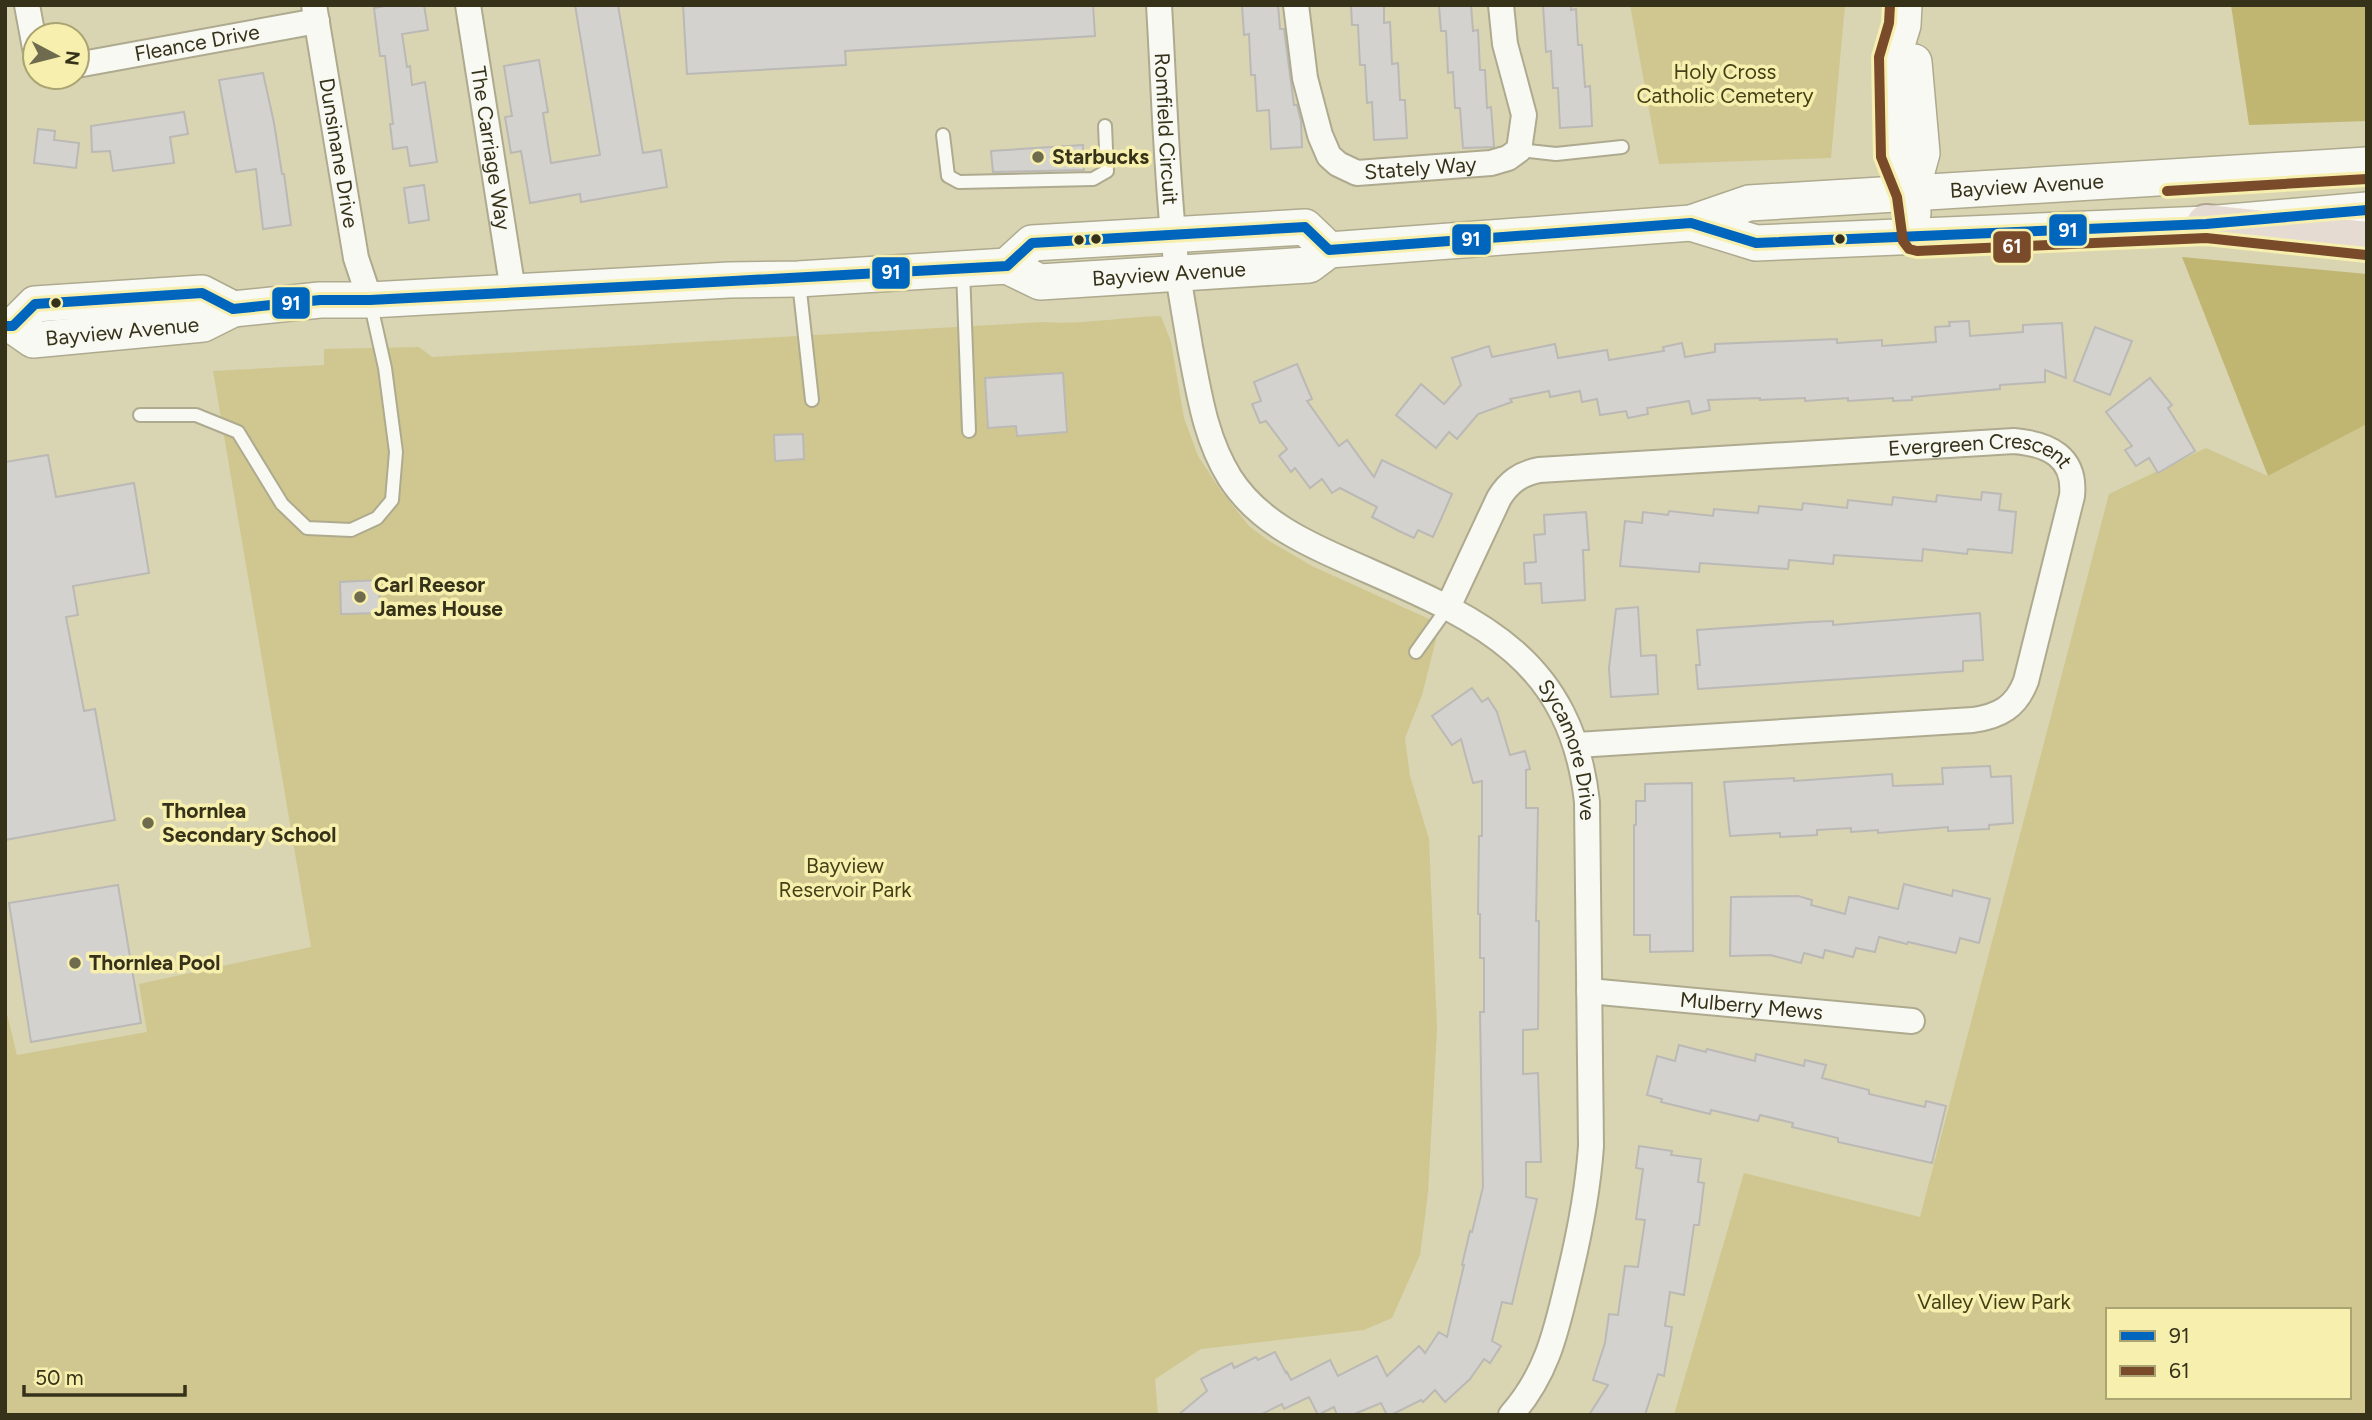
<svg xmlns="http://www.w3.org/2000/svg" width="2372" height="1420" viewBox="0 0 2372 1420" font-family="Figtree,sans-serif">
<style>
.green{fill:#cfc78f;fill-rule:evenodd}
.forest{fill:#c0b672}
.building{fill:#d4d2ce;stroke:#bbb9b5;stroke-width:2}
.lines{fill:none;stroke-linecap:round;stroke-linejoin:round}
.lane-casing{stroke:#aeaa8f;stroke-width:16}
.street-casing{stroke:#aeaa8f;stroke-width:28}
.secondary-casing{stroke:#aeaa8f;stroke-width:38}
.highway-casing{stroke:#b0a48f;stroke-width:42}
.lane{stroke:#f9f9f3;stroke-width:12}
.street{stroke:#f9f9f3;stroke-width:24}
.secondary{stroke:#f9f9f3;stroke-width:35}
.highway{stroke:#e6dbd2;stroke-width:38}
.bus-1-casing{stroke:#f7efae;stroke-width:16}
.bus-2-casing{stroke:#f7efae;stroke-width:16}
.bus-1{stroke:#0065bd;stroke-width:10}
.bus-2{stroke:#7a4b2a;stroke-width:10}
.poi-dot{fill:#6f6b4f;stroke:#f7efae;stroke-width:2.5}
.bus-dot{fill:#363219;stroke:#f7efae;stroke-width:2.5}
.labels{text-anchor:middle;stroke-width:7;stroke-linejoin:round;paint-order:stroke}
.street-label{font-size:21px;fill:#363219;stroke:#f7efae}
.park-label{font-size:21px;fill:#443f17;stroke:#f7efae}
.poi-label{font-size:21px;font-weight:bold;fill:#363219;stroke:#f7efae;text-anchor:start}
.line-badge{stroke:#f7efae;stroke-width:2.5}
.badge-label{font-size:19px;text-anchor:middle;font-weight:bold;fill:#fff}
</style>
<rect width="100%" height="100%" fill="#d9d4b2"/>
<g class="green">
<polygon points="1630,5 1845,5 1831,158 1659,164"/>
<path d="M 1161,316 L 1171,342 L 1184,418 L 1198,456 L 1219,488 L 1249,526 L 1269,541 L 1312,566 L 1440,624 L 1422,695 L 1405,738 L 1410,776 L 1429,839 L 1437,1028 L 1428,1193 L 1420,1255 L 1392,1318 L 1364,1330 L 1201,1349 L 1155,1379 L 1158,1415 L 5,1415 L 5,1006 L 17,1055 L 147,1032 L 139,984 L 311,947 L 213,371 L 324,365 L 324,349 L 419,347 L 432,357 L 1042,322 C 1082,325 1121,317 1161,316 Z"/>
<path d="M 2367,424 L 2367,1415 L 1674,1415 L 1744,1173 L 1920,1217 L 2109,494 L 2206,448 L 2268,476 ZM 2108,1310 L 2349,1310 L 2349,1397 L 2108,1397 Z"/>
</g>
<g class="forest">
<polygon points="2231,5 2367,5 2367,121 2249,125"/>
<polygon points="2182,257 2367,274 2367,424 2268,476"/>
</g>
<g class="building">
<polygon points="390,5 424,5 428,30 402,34 407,67 410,66 412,85 425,82 437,162 410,166 407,147 393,149 390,124 393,124 385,56 380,56 374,8"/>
<polygon points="575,5 618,5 643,153 661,150 667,187 581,202 580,194 530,203 521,151 511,153 505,117 512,116 504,66 539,60 548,112 543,113 551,163 600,155"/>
<polygon points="683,5 1093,5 1095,36 845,51 846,65 687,74"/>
<polygon points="1242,5 1278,5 1280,29 1284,29 1294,105 1297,105 1301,121 1302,147 1271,149 1269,110 1257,111 1255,75 1251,75 1249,34 1244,35"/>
<polygon points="1351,5 1384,5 1384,23 1390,22 1392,64 1398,63 1400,100 1405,100 1407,138 1374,140 1372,102 1367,103 1365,65 1360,65 1358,25 1352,25"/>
<polygon points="1439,5 1471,5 1473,31 1478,30 1480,70 1485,70 1487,108 1491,107 1494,147 1463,148 1460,108 1455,108 1453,72 1448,73 1446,31 1441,31"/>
<polygon points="1543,5 1571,5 1571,10 1576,9 1578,45 1582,45 1585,87 1590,86 1592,126 1560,128 1558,88 1553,88 1551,51 1546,52"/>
<polygon points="263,73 274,123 282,174 284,174 291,225 263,229 256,169 236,172 219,80"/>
<polygon points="184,112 188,134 170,137 174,163 113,171 110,151 92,152 91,126"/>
<polygon points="38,129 55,131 54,140 79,143 76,168 34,163"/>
<polygon points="1083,145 1084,170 993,172 991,151"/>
<polygon points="424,185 429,220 409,223 404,188"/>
<polygon points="1969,321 1970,336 2023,332 2023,325 2062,323 2066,378 2045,370 2045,382 2000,385 2000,389 1912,397 1912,400 1893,401 1893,398 1848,401 1848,398 1805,401 1805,398 1760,400 1760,398 1708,400 1710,410 1692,414 1689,401 1647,408 1648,414 1628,418 1626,411 1600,415 1597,399 1582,402 1580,391 1550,397 1549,391 1510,399 1512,402 1478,414 1457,439 1449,432 1436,448 1396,415 1421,384 1444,404 1461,385 1452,358 1489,346 1492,357 1555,344 1558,358 1607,350 1609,360 1664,351 1663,347 1682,343 1685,357 1715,352 1715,344 1837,339 1837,343 1882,340 1882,346 1936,342 1935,327 1950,326 1949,322"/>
<polygon points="2095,327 2132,341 2110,395 2074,381"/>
<polygon points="1297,364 1312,399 1307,401 1339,446 1347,440 1374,477 1382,460 1452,494 1433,537 1418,530 1414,538 1397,530 1372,517 1377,507 1340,488 1332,493 1322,479 1310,488 1295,468 1291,472 1279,456 1287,449 1266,421 1260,423 1252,404 1261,401 1254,382"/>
<polygon points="1063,373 1067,432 1017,436 1016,426 988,428 985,378"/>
<polygon points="2150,378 2172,405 2168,408 2195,451 2158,473 2149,458 2136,466 2125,450 2132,446 2106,412"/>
<polygon points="803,434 804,459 775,461 774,435"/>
<polygon points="48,455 56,497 134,483 149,573 73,586 78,615 66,617 84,711 95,709 115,820 5,840 5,462"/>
<polygon points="1982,492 2001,494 1999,510 2016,512 2012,553 1968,549 1967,554 1923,549 1922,561 1834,555 1833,564 1789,560 1788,569 1700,563 1699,572 1620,566 1625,521 1642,523 1643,512 1668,515 1669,511 1713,516 1714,509 1758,513 1759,506 1802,510 1803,503 1847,508 1848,500 1892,505 1893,497 1936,502 1937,495 1981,500"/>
<polygon points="1586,512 1589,550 1583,550 1585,600 1542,603 1541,583 1525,584 1524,563 1536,562 1534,535 1545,534 1544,515"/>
<polygon points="379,580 380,613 341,614 340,582"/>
<polygon points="1638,607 1641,656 1656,655 1658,694 1611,697 1609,668 1616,609"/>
<polygon points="1980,613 1983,660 1963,661 1963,671 1698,689 1696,665 1700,665 1697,630 1810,622 1833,621 1833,625"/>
<polygon points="1472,688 1482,702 1488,698 1497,712 1510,755 1525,751 1530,769 1526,770 1526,808 1538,808 1536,921 1539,921 1538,1029 1523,1030 1523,1074 1538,1073 1541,1162 1526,1162 1526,1197 1537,1199 1512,1304 1502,1302 1492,1341 1501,1346 1490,1363 1484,1359 1470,1379 1445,1402 1435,1390 1423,1402 1421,1400 1391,1415 1387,1415 1381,1403 1352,1415 1337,1415 1334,1407 1318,1415 1309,1397 1284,1409 1282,1404 1260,1415 1178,1415 1207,1391 1201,1379 1232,1363 1234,1368 1256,1357 1258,1360 1275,1352 1286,1373 1287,1372 1291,1380 1330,1360 1338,1376 1377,1356 1387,1376 1419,1346 1425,1353 1439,1332 1447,1337 1464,1265 1462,1265 1470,1231 1472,1232 1483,1187 1480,1012 1484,1012 1484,958 1480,958 1480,914 1478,914 1479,836 1482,836 1482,781 1473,783 1461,739 1452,745 1432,716"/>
<polygon points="1990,766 1991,777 2011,776 2013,823 1989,825 1989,829 1948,831 1948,827 1878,833 1878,830 1851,832 1851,828 1817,830 1817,835 1780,837 1780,833 1730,836 1724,782 1794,778 1794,781 1892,774 1893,786 1943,784 1942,768"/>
<polygon points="1692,783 1693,951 1650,952 1650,935 1634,935 1634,825 1636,825 1636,801 1645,801 1645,784"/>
<polygon points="1904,884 1952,896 1953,890 1990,899 1979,943 1960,938 1956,953 1908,942 1907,944 1879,937 1875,952 1856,948 1853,957 1825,950 1823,958 1804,953 1801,963 1770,955 1730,956 1731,897 1798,896 1812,900 1811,905 1845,914 1849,897 1898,909"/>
<polygon points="118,885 141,1023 31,1042 9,903"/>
<polygon points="1679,1045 1706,1052 1707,1049 1755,1061 1756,1054 1804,1066 1805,1060 1826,1065 1822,1078 1869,1090 1869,1094 1925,1107 1926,1101 1946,1106 1932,1163 1838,1142 1838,1138 1792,1127 1793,1123 1760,1115 1758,1121 1711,1110 1710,1114 1661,1102 1662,1099 1647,1095 1657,1056 1675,1061"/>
<polygon points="1639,1146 1672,1151 1671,1155 1701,1159 1698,1182 1704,1183 1699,1225 1694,1225 1684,1295 1670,1292 1665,1326 1672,1327 1664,1376 1658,1374 1645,1415 1589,1415 1608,1385 1593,1380 1605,1343 1609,1314 1618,1315 1625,1266 1638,1267 1645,1220 1636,1219 1643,1169 1636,1168"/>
</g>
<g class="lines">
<defs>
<g id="lane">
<polyline points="943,135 948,176 959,182 1093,179 1107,171 1105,126"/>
<polyline points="1519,150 1556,154 1622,147"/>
<polyline points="963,270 969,431"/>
<polyline points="799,282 812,400"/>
<polyline points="140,415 196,415 238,432 282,504 307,528 351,530 377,518 392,500 396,452 385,368 370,301"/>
<polyline points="1416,652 1448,607"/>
</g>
<g id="street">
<polyline points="27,5 35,48"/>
<path id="s1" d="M 314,5 L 356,258 L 370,300"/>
<path id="s2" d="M 468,5 L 513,291"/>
<path id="s3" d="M 1159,5 C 1164,88 1166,171 1175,253 C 1179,285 1185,316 1190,347 C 1199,393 1205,438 1230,478 C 1257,520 1301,541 1344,560 C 1467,615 1570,649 1587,802 L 1591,1146 C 1588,1190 1580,1231 1570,1273 C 1557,1327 1549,1372 1511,1415"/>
<path id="s4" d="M 1296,5 L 1305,78 L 1320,135 L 1329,156 L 1338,164 L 1357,173 L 1491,163 L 1508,158 L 1519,150 L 1524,115 L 1505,44 L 1501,5"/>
<path id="s5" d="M 77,65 L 317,21"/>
<path id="s6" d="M 1448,607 L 1499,498 C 1509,482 1520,474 1539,470 L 2014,441 C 2049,444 2076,457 2072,496 L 2026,681 C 2016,707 2000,716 1973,720 L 1577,745"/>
<path id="s7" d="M 1589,991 L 1912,1021"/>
</g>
<g id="secondary">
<polyline points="1904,5 1903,25 1893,58 1895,155 1911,193 1913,213"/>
<polyline points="1911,193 1922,153 1914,62"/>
<polyline points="1691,223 1756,243 2206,224 2367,210"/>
<polyline points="1007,266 1032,243 1305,227 1329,250"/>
<path id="s8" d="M 5,326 L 13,326 L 33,340 L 203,324 L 233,309 L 320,300 L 370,300 L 729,280 L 798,279 L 1007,266 L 1040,282 L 1309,265 L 1329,250 L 1691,223 L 1749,203 L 2367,165"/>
<polyline points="13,326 35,304 202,293 233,309"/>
</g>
<polyline id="highway" points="2206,224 2367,241"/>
</defs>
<use href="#lane" class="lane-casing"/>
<use href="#street" class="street-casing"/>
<use href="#secondary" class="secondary-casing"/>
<use href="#highway" class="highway-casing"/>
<use href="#lane" class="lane"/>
<use href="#street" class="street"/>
<use href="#secondary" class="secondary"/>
<use href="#highway" class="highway"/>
<defs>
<path id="bus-1" d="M 5,326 L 13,326 L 35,304 L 202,293 L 233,309 L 320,300 L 370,300 C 582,288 795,279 1007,266 L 1032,243 L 1305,227 L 1329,250 L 1691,223 L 1756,243 L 2206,224 L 2367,210"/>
<g id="bus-2">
<polyline points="1890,5 1889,23 1879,57 1881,157 1897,197 1903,241 1909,249 1917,251 2206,238 2366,255"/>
<polyline points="2167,191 2367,179"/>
</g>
</defs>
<use href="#bus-1" class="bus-1-casing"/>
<use href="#bus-2" class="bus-2-casing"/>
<use href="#bus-1" class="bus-1"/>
<use href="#bus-2" class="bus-2"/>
</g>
<g class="poi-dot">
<circle cx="1038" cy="157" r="7"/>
<circle cx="360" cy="597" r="7"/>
<circle cx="148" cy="823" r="7"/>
<circle cx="75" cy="963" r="7"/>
</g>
<g class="bus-dot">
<circle cx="1096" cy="239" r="6"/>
<circle cx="1840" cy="239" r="6"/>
<circle cx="1079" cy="240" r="6"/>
<circle cx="56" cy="303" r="6"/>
</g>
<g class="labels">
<g class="street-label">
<text dy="7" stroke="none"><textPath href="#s5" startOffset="122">Fleance Drive</textPath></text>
<text dy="7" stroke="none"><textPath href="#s3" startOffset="124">Romfield Circuit</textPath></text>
<text dy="7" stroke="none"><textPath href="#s2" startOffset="145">The Carriage Way</textPath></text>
<text dy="7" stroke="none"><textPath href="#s1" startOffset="150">Dunsinane Drive</textPath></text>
<text dy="7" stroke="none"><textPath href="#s4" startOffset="252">Stately Way</textPath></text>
<text dy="7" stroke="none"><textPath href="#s8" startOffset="2046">Bayview Avenue</textPath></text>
<text dy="7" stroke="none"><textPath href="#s8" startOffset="1178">Bayview Avenue</textPath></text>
<text dy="7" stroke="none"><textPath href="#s8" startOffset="122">Bayview Avenue</textPath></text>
<text dy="7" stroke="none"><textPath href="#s6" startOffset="614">Evergreen Crescent</textPath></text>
<text dy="7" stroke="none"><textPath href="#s3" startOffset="934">Sycamore Drive</textPath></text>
<text dy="7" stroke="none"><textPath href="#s7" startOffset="163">Mulberry Mews</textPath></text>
</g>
<g class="park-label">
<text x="1725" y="79">Holy Cross<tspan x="1725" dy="24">Catholic Cemetery</tspan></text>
<text x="845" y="873">Bayview<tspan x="845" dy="24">Reservoir Park</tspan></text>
<text x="1994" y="1309">Valley View Park</text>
</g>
<g class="poi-label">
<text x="1052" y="164">Starbucks</text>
<text x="374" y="592">Carl Reesor<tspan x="374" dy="24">James House</tspan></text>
<text x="162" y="818">Thornlea<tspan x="162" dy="24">Secondary School</tspan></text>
<text x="89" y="970">Thornlea Pool</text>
</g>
</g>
<g class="line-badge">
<rect x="2048" y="213" width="40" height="34" rx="7" fill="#0065bd"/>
<rect x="1451" y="223" width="41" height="33" rx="7" fill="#0065bd"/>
<rect x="1992" y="230" width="40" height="34" rx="7" fill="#7a4b2a"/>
<rect x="871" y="256" width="40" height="34" rx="7" fill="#0065bd"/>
<rect x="271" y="286" width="40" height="34" rx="7" fill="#0065bd"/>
</g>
<g class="badge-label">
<text x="2068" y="237">91</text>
<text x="1471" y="246">91</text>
<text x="2012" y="253">61</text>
<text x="891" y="279">91</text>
<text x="291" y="310">91</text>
</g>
<rect width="2372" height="1420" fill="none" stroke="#363219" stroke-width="14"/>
<rect x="2106" y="1308" width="245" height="91" fill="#f7efae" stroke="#aaa372" stroke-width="2"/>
<rect x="2120" y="1331" width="35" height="10" fill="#0065bd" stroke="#aaa372" stroke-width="2"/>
<text x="2169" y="1343" font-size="21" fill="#363219">91</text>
<rect x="2120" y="1366" width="35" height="10" fill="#7a4b2a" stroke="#aaa372" stroke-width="2"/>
<text x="2169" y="1378" font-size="21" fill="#363219">61</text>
<g transform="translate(56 56) rotate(97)"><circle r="33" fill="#f7efae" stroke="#aaa372" stroke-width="2"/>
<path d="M0-5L12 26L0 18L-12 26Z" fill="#6f6b4f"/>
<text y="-10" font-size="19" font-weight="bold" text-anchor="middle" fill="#363219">N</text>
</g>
<path d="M24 1385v10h161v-10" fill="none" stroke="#363219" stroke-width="3.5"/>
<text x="35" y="1385" font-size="21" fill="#363219" stroke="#f7efae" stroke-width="5" paint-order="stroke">50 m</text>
</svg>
